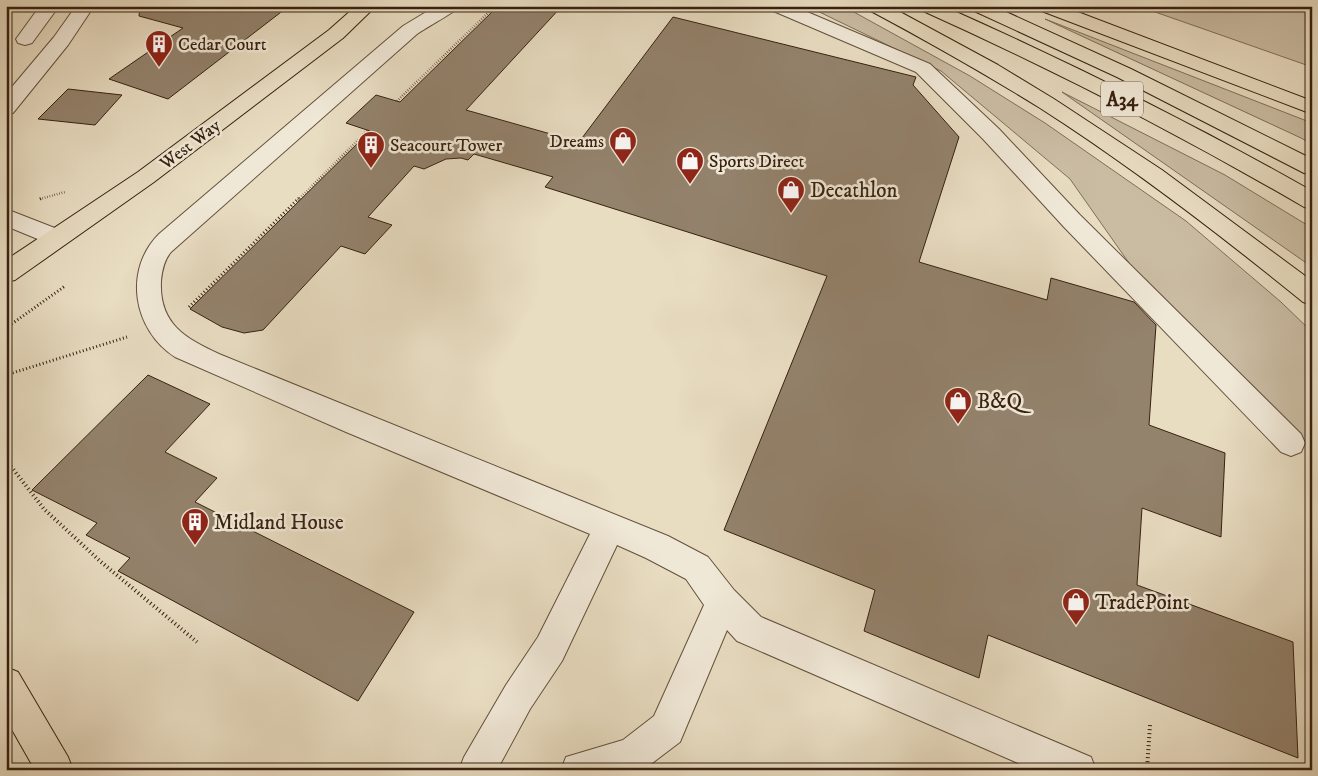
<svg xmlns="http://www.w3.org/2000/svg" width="1318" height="776" viewBox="0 0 1318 776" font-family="'IM FELL DW Pica',serif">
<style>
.green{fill:#cabca3;stroke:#806e5a}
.building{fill:#93826c;stroke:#372110}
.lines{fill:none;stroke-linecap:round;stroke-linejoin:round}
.minor-casing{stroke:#63503c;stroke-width:2}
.major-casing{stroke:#372110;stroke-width:2}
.highway-casing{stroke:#372110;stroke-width:2}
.path-far2{stroke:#372110;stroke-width:2.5;stroke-dasharray:0.5 2;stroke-linecap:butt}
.path-far1{stroke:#372110;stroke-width:3;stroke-dasharray:1 2.5;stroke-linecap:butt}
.path{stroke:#372110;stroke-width:4;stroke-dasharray:1 3;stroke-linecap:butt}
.minor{fill:#f0e8d7;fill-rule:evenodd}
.major{fill:#e8dcc1;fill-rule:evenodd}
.highway{fill:#e8dcc1;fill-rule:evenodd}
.labels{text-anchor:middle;stroke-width:5;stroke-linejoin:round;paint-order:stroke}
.far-poi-label{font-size:18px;fill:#372110;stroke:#f0e8d7;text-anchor:start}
.far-street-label{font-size:18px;fill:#372110;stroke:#f0e8d7}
.shield{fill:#f0e8d7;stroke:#6e5d4c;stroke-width:1}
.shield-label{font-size:20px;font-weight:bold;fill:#372110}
.poi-label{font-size:21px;fill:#372110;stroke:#f0e8d7;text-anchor:start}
</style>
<rect width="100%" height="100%" fill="#e8dcc1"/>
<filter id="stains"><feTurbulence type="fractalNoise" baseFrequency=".004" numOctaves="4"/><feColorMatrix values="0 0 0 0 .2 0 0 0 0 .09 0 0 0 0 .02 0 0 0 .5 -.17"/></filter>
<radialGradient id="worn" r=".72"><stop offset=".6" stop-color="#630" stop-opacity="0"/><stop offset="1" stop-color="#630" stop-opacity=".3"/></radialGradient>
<g class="green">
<polygon points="807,6 843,6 970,76 1045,123 1186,221 1281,302 1312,332 1312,450 1148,290 1070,179 941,71"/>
<polygon points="1138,6 1312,6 1312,67"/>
<polygon points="1045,19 1312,123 1312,144 1301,138"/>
<polygon points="1062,92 1225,175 1312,228 1312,267"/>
</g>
<g class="building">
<polygon points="140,6 289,6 168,99 109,79 183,28 139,16"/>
<polygon points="513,6 562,6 466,110 579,142 673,17 916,77 913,85 959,137 919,262 1047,300 1051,278 1134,302 1156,325 1149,425 1225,453 1221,537 1142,508 1137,585 1293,642 1298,758 988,635 979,678 864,631 875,590 724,530 827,276 545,187 553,177 474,154 468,160 461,158 446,159 424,169 414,166 368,217 392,225 365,254 341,246 263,330 244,333 222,327 190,309 370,131 346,123 376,95 400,102 496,8"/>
<polygon points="68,89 122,95 95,125 38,119"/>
<polygon points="148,375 210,404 165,452 217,478 195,502 414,612 358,701 118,571 130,558 86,535 97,523 32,490"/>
</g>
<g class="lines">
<defs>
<g id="minor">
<polygon points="40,6 59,6 32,43 25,45 18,43 16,39"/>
<polygon points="76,6 94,6 68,45 13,113 6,114 6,94 54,37"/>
<path d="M 436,6 L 461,6 C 458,10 424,29 417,34 L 171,252 C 164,260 162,271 161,281 C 159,324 185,338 219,354 L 668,536 L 708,557 L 734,590 L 761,617 L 1091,757 L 1096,770 L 1034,770 L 737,641 L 727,630 L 680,742 L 643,770 L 561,770 L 566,757 L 623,740 L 654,716 L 704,605 L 686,579 L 646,558 L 617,545 L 562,661 L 530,709 L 497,770 L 459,770 L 464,757 L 506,685 L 538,637 L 590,534 L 346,432 L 175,357 C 133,330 123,270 159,234 L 403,26 Z"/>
<polygon points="768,6 793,6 930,64 999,129 1080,215 1301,434 1305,443 1301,452 1291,456 1281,452 1064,227 983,139 916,72 771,10"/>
<polygon points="6,209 65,232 69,238 65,244 57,247 6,226"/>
</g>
<g id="major">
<polygon points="356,6 376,6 343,38 154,182 15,280 6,282 6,260 138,172 329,30"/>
<polygon points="6,667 18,672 68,757 73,770 35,770 6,719"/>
</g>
<g id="highway">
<path d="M 866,6 L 889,6 L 998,65 L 1054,99 L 1162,170 L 1312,281 L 1312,305 L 1303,302 C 1218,233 1132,167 1040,108 C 984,73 927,41 869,10 Z"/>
<path d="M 918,6 L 943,6 C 1069,62 1192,123 1312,191 L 1312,209 L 1304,207 C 1179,134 1052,69 921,10 Z"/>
<polygon points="969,6 993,6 1131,69 1312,159 1312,175 1304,173 1117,77 972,10"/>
<polygon points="1036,6 1062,6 1312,101 1312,114 1039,10"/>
</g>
</defs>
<use href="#minor" class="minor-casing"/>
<use href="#major" class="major-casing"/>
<use href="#highway" class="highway-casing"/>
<g class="path-far2">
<polyline points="397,101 493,8"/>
<polyline points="40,199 65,192"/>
<polyline points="298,200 368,130"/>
</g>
<g class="path-far1">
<polyline points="40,199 42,198"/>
<polyline points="189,307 299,198"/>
<polyline points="6,328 65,286"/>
<polyline points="6,375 127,337"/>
</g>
<g class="path">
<polyline points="6,460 44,509 100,561 197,642"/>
<polyline points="1147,770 1150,725"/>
</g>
<use href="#minor" class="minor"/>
<use href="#major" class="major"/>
<use href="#highway" class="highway"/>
</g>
<defs>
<symbol id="building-pin" viewBox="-11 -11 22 30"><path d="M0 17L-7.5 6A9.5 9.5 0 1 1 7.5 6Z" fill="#8f2418" stroke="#f0e8d7"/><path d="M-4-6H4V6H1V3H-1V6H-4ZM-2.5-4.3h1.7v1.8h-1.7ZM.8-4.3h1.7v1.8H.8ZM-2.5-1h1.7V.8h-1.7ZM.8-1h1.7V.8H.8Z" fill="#fff"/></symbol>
<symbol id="shop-pin" viewBox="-11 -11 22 30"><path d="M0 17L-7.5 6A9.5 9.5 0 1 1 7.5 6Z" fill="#8f2418" stroke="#f0e8d7"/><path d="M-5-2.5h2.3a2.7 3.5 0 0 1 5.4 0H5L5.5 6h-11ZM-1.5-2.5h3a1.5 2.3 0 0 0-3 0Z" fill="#fff"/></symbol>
</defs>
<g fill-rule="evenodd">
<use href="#building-pin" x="143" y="28" width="32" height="43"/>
<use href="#shop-pin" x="607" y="125" width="32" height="43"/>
<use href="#building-pin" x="355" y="129" width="32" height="43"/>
<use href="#shop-pin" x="674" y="145" width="32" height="43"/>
<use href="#shop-pin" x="775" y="174" width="32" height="43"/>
<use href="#shop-pin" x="942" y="385" width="32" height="43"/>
<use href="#building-pin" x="179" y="506" width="32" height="43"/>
<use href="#shop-pin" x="1060" y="586" width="32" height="43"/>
</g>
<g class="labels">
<g class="far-poi-label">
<text x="178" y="50">Cedar Court</text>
<text x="604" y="147" text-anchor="end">Dreams</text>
<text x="390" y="151">Seacourt Tower</text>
<text x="709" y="167">Sports Direct</text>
</g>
<g class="far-street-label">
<text transform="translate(190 144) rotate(-37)" y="6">West Way</text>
</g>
<rect class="shield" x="1101" y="81.5" width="42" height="35" rx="4"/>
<g class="shield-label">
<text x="1122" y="106">A34</text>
</g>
<g class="poi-label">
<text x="810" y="197">Decathlon</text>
<text x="977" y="408">B&amp;Q</text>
<text x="214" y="529">Midland House</text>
<text x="1095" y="609">TradePoint</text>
</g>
</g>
<rect width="1318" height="776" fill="none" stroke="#e8dcc1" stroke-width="25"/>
<rect x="8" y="8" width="1303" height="761" fill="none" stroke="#372110" stroke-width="2.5"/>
<rect x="12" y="12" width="1293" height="751" fill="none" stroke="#372110"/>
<rect width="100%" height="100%" filter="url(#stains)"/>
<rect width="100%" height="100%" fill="url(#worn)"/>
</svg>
